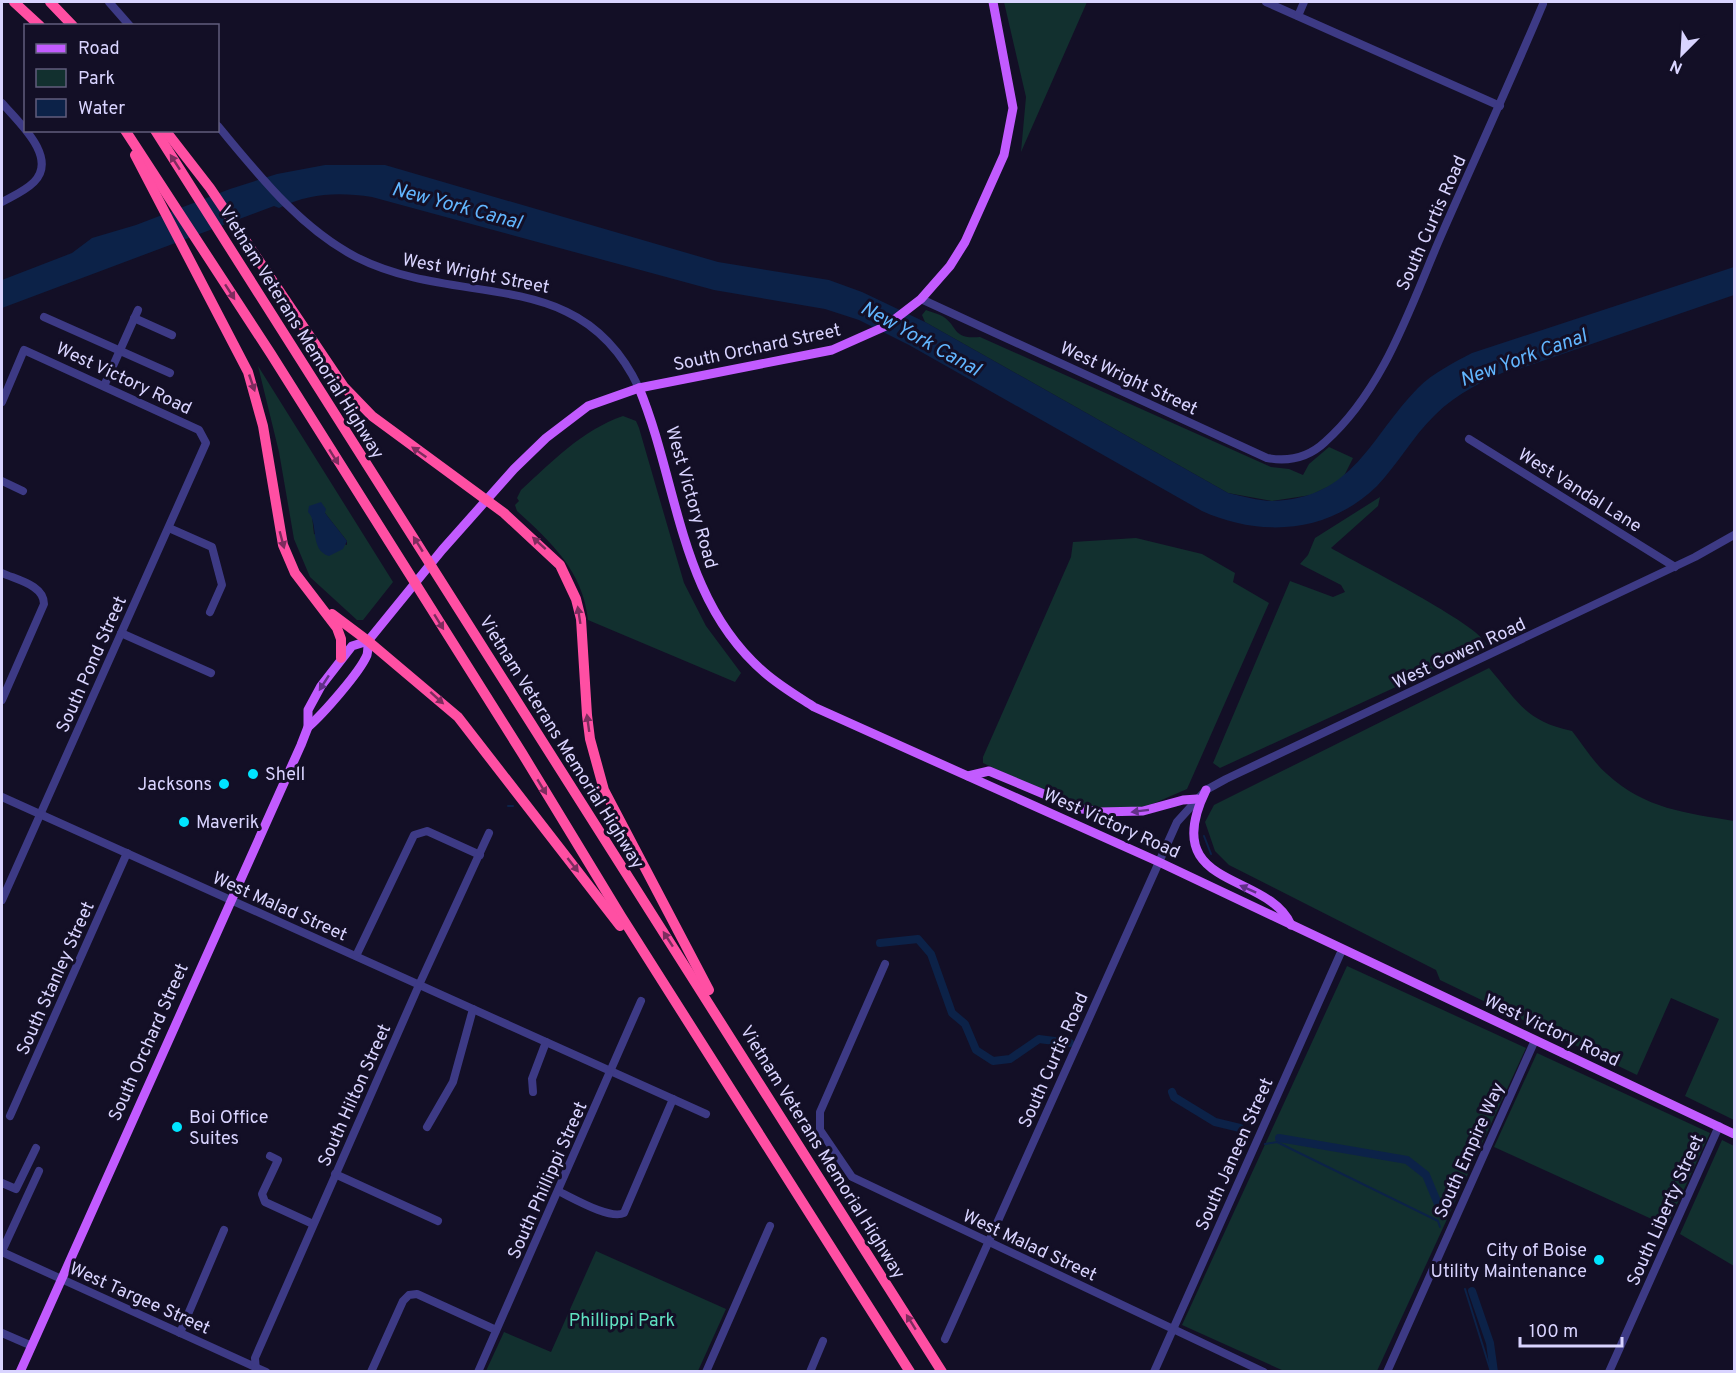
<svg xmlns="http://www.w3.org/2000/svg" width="1736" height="1373" viewBox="0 0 1736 1373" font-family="Overpass,sans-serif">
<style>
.green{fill:#12302f;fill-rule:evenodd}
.water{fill:#0c2248}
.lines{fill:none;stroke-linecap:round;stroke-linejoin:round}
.stream{stroke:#0c2248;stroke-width:2}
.canal{stroke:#0c2248;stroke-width:8}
.minor{stroke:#3d3a85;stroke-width:8}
.major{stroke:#c25bff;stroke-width:9}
.highway{stroke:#ff4fa3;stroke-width:10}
.oneway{fill:#7d2c5e}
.oneway2{fill:#623188}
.poi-dot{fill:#00e5ff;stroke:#130f26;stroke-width:2}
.labels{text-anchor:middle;stroke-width:6;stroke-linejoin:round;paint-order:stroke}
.street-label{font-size:18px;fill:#d9d4ff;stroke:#130f26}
.poi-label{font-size:18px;fill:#d9d4ff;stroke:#130f26;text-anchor:start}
.park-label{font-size:18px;fill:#5fe0c0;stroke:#130f26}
.water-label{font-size:20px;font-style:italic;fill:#62b6ff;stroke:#130f26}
</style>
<rect width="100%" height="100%" fill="#130f26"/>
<g class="green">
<polygon points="1004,2 1087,2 1021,152 1026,97"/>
<path d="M 926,310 C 930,312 936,313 940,315 C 959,324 950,340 980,337 L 1271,467 L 1289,469 L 1303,475 L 1309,464 L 1329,447 L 1353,458 L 1342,480 L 1311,495 L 1272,501 L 1228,493 L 925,322 L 922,315 Z"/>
<path d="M 258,366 L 393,582 L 363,620 L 357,620 L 310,577 L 294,539 L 279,452 ZM 325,513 L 347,541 L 347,545 L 314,534 L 312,516 Z"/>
<path d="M 623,416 L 636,421 L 639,428 L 684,583 L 706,626 L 741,673 L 735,682 L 588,620 C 583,571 551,542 517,511 L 515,505 L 519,501 L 517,498 L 521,490 C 552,462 582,430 623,416 Z"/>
<path d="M 1380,497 L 1378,506 L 1331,548 C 1358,564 1479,624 1487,645 L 1220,768 L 1213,763 L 1290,581 L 1333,597 L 1345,592 L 1341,585 L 1300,564 L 1308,555 L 1315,538 Z"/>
<path d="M 1136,538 L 1202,554 L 1235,573 L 1233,582 L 1269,603 L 1187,789 C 1172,795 1152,806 1136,808 C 1081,814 1031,784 983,763 L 983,757 L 1071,557 L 1073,542 Z"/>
<path d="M 1489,668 C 1519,703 1526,721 1572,731 C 1583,745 1594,763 1607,774 C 1645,809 1686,813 1734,821 L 1734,1120 L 1685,1096 L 1719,1019 L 1671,998 L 1637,1075 L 1440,980 L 1436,970 L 1229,865 L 1215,851 L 1205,822 L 1214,805 Z"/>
<polygon points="1347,966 1526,1048 1377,1371 1284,1371 1182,1325"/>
<polygon points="1537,1053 1710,1133 1667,1226 1494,1147"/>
<polygon points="1722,1140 1734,1146 1734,1266 1680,1234"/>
<polygon points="596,1251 726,1309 698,1371 486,1371 504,1332 551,1352"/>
</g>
<g class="water">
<path d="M 325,165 L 385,165 L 718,262 L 829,280 L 862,292 L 925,322 L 1228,493 C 1242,496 1259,501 1273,501 C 1354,498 1369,438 1418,388 C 1433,373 1453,363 1472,353 L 1734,267 L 1734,295 L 1516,370 L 1514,368 C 1485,380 1458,392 1435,415 C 1413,436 1398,464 1377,486 C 1329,533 1262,538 1202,511 L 909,345 L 859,320 L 825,309 L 714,290 L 372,197 C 339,192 309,193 279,208 L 274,206 L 2,308 L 2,280 L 72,253 L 92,238 L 136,225 L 230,189 L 277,174 Z"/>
<path d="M 321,502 L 326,509 L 325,513 L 347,541 L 343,549 L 329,556 C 309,550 319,523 308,512 L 309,506 Z"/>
</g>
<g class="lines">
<g class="stream">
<polyline points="508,806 513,806"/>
<polyline points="1204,836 1211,854"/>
<polyline points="1265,1144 1277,1142 1438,1221 1440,1227"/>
<polyline points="1465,1289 1491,1372"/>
</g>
<g class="canal">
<polyline points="880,943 918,939 931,954 952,1013 965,1024 976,1050 993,1061 1010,1059 1039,1039 1070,1043"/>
<polyline points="1172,1092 1174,1097 1215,1122 1240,1128"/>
<polyline points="1279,1138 1407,1160 1426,1175 1443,1216"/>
<polyline points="1472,1291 1490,1343 1494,1372"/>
</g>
<g class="minor">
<polyline points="109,2 130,26"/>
<polyline points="1266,2 1500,106"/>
<polyline points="1298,16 1304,2"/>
<path d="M 2,103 C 17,121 59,157 34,182 C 25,191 13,196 2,202"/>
<path d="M 218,126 C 258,174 299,227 356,257 C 460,310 580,262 639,388"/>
<path d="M 921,299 L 1267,458 C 1289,462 1308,458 1325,442 C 1386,388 1412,301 1444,229 C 1477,154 1511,80 1543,4"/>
<polyline points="44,317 170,373"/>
<polyline points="134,318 172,335"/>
<polyline points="104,386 138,310"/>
<polyline points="2,402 24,350 199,430 206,443 2,900"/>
<polyline points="1469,439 1675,567"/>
<polyline points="2,481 23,491"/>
<polyline points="169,528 212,547 222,585 210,612"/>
<path d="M 2,573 C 17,580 44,585 44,604 L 2,700"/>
<polyline points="121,633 211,673"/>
<polyline points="2,797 706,1114"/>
<polyline points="356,956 414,835 427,831 480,855"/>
<polyline points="885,964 820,1112 820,1130 852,1177 1264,1372"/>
<polyline points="533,1092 532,1079 546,1042"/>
<polyline points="10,1116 127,853"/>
<polyline points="427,1127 453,1082 473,1009"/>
<polyline points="270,1156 278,1160 262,1194 265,1202 313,1224"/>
<polyline points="335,1174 438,1221"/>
<polyline points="2,1183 16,1189 36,1148"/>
<path d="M 558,1191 C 573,1198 610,1220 624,1213 L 673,1099"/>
<polyline points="2,1251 39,1171"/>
<polyline points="2,1252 266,1372"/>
<polyline points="2,1333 32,1346"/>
<polyline points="180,1333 224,1230"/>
<polyline points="945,1339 1177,822 1206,790 1226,779 1695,557 1734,535"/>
<polyline points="256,1372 255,1358 419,985 489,833"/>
<polyline points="371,1372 403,1301 409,1295 417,1294 496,1330"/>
<polyline points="478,1372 641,1001"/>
<polyline points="706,1372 770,1226"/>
<polyline points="810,1372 823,1341"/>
<polyline points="1154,1372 1342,950"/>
<polyline points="1387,1372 1535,1040"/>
<polyline points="1609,1372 1719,1126"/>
</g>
<g class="major">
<path d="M 639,388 C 679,485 679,600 765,673 C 780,686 797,696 814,707 L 1159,862 L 1734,1134"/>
<path d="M 308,727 C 323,714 360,672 367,655 C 368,651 368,645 368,641 L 442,550 L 514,469 L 546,438 L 588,406 L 639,388 L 832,350 L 886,326 L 921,299 L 950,266 L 965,242 L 1004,155 L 1013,108 L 993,2"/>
<polyline points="968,776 989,771 1077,808 1099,812 1143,811 1183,800 1197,799"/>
<path d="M 1206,790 C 1157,890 1268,871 1291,925"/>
<polyline points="20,1372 301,745 308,727 308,710 321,686 352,646 368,641"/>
</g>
<g class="highway">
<polyline points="14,2 40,26"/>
<polyline points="50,2 73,26"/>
<polyline points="125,130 271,354 522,753 621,916 910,1372"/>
<polyline points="155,130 942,1372"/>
<polyline points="165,130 210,188 344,387 372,416 504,513 560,565 576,599 581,619 587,715 590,739 604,790 709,990"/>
<polyline points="135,155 248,372 263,426 283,545 295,573 337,628 341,639 341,658"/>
<polyline points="332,614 368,641 458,717 620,926"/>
</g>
</g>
<defs><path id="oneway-solid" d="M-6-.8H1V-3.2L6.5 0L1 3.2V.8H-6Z" transform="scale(1.5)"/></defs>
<g class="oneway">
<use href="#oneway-solid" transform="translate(175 162) rotate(-123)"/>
<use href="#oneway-solid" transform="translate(230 292) rotate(57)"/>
<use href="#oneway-solid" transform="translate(252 383) rotate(71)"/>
<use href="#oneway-solid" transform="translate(419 452) rotate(-145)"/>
<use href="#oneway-solid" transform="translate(334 457) rotate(58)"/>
<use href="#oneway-solid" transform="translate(282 540) rotate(75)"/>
<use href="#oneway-solid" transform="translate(539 543) rotate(-138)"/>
<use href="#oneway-solid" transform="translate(418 544) rotate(-122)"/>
<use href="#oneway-solid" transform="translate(579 615) rotate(-99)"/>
<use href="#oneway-solid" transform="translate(439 622) rotate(58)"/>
<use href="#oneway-solid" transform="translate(437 698) rotate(42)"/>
<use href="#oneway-solid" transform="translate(588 723) rotate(-98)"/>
<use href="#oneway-solid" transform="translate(542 787) rotate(59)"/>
<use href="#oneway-solid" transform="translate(573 865) rotate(52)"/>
<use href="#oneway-solid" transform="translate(668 939) rotate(-123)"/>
<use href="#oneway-solid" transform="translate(911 1322) rotate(-122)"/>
</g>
<g class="oneway2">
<use href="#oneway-solid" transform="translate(324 683) rotate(123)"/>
<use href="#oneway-solid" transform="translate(1140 811) rotate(173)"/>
<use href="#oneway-solid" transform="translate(1248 889) rotate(-156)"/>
</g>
<g class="poi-dot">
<circle cx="253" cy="774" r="6"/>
<circle cx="224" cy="784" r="6"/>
<circle cx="184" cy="822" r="6"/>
<circle cx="177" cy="1127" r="6"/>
<circle cx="1599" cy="1260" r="6"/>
</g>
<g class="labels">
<g class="street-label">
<text transform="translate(1431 223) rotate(-66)" y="6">South Curtis Road</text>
<text transform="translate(476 273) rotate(11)" y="6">West Wright Street</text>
<text transform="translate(302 332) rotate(58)" y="6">Vietnam Veterans Memorial Highway</text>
<text transform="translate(757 347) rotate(-12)" y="6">South Orchard Street</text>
<text transform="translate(124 378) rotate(25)" y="6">West Victory Road</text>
<text transform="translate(1129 378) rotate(25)" y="6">West Wright Street</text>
<text transform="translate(1580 490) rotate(32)" y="6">West Vandal Lane</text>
<text transform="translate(692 497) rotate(74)" y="6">West Victory Road</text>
<text transform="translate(1459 653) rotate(-25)" y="6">West Gowen Road</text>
<text transform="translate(91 664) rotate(-66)" y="6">South Pond Street</text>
<text transform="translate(562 742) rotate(58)" y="6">Vietnam Veterans Memorial Highway</text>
<text transform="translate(1112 823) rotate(24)" y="6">West Victory Road</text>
<text transform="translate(280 906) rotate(24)" y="6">West Malad Street</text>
<text transform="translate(55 978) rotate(-66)" y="6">South Stanley Street</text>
<text transform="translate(1552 1030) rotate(25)" y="6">West Victory Road</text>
<text transform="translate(148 1042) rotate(-66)" y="6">South Orchard Street</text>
<text transform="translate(1053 1060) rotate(-66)" y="6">South Curtis Road</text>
<text transform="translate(354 1095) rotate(-66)" y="6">South Hilton Street</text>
<text transform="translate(1469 1150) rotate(-66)" y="6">South Empire Way</text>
<text transform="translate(823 1152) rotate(58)" y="6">Vietnam Veterans Memorial Highway</text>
<text transform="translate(1234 1154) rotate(-66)" y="6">South Janeen Street</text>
<text transform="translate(547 1180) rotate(-66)" y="6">South Phillippi Street</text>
<text transform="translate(1665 1210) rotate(-66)" y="6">South Liberty Street</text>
<text transform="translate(1030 1245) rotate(25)" y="6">West Malad Street</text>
<text transform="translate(140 1298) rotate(24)" y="6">West Targee Street</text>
</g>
<g class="poi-label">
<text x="265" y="780">Shell</text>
<text x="212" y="790" text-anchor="end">Jacksons</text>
<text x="196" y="828">Maverik</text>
<text x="189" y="1123">Boi Office<tspan x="189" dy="21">Suites</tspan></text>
<text x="1587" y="1256" text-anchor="end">City of Boise<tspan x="1587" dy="21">Utility Maintenance</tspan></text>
</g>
<g class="park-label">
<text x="622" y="1326">Phillippi Park</text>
</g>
<g class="water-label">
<text transform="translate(457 205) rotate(15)" y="7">New York Canal</text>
<text transform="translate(921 338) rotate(29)" y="7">New York Canal</text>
<text transform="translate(1523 357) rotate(-20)" y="7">New York Canal</text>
</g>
</g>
<rect width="1736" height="1373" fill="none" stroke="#d9d4ff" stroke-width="6"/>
<rect x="24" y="24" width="195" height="108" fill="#130f26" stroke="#625e7d" stroke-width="1.5"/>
<rect x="36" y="44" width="30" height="9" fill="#c25bff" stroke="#625e7d" stroke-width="1.5"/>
<text x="78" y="54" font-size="18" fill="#d9d4ff">Road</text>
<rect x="36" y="69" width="30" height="18" fill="#12302f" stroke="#625e7d" stroke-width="1.5"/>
<text x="78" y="84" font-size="18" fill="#d9d4ff">Park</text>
<rect x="36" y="99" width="30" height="18" fill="#0c2248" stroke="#625e7d" stroke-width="1.5"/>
<text x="78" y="114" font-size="18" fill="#d9d4ff">Water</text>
<g transform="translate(1682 54) rotate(204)" stroke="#130f26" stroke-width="4.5" paint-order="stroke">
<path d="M0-4.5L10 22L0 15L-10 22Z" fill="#d9d4ff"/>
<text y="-9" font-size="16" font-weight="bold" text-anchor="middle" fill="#d9d4ff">N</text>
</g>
<path d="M1520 1337v9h102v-9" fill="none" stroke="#d9d4ff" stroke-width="3"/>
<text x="1529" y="1337" font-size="18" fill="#d9d4ff" stroke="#130f26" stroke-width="4.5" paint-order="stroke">100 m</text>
</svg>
